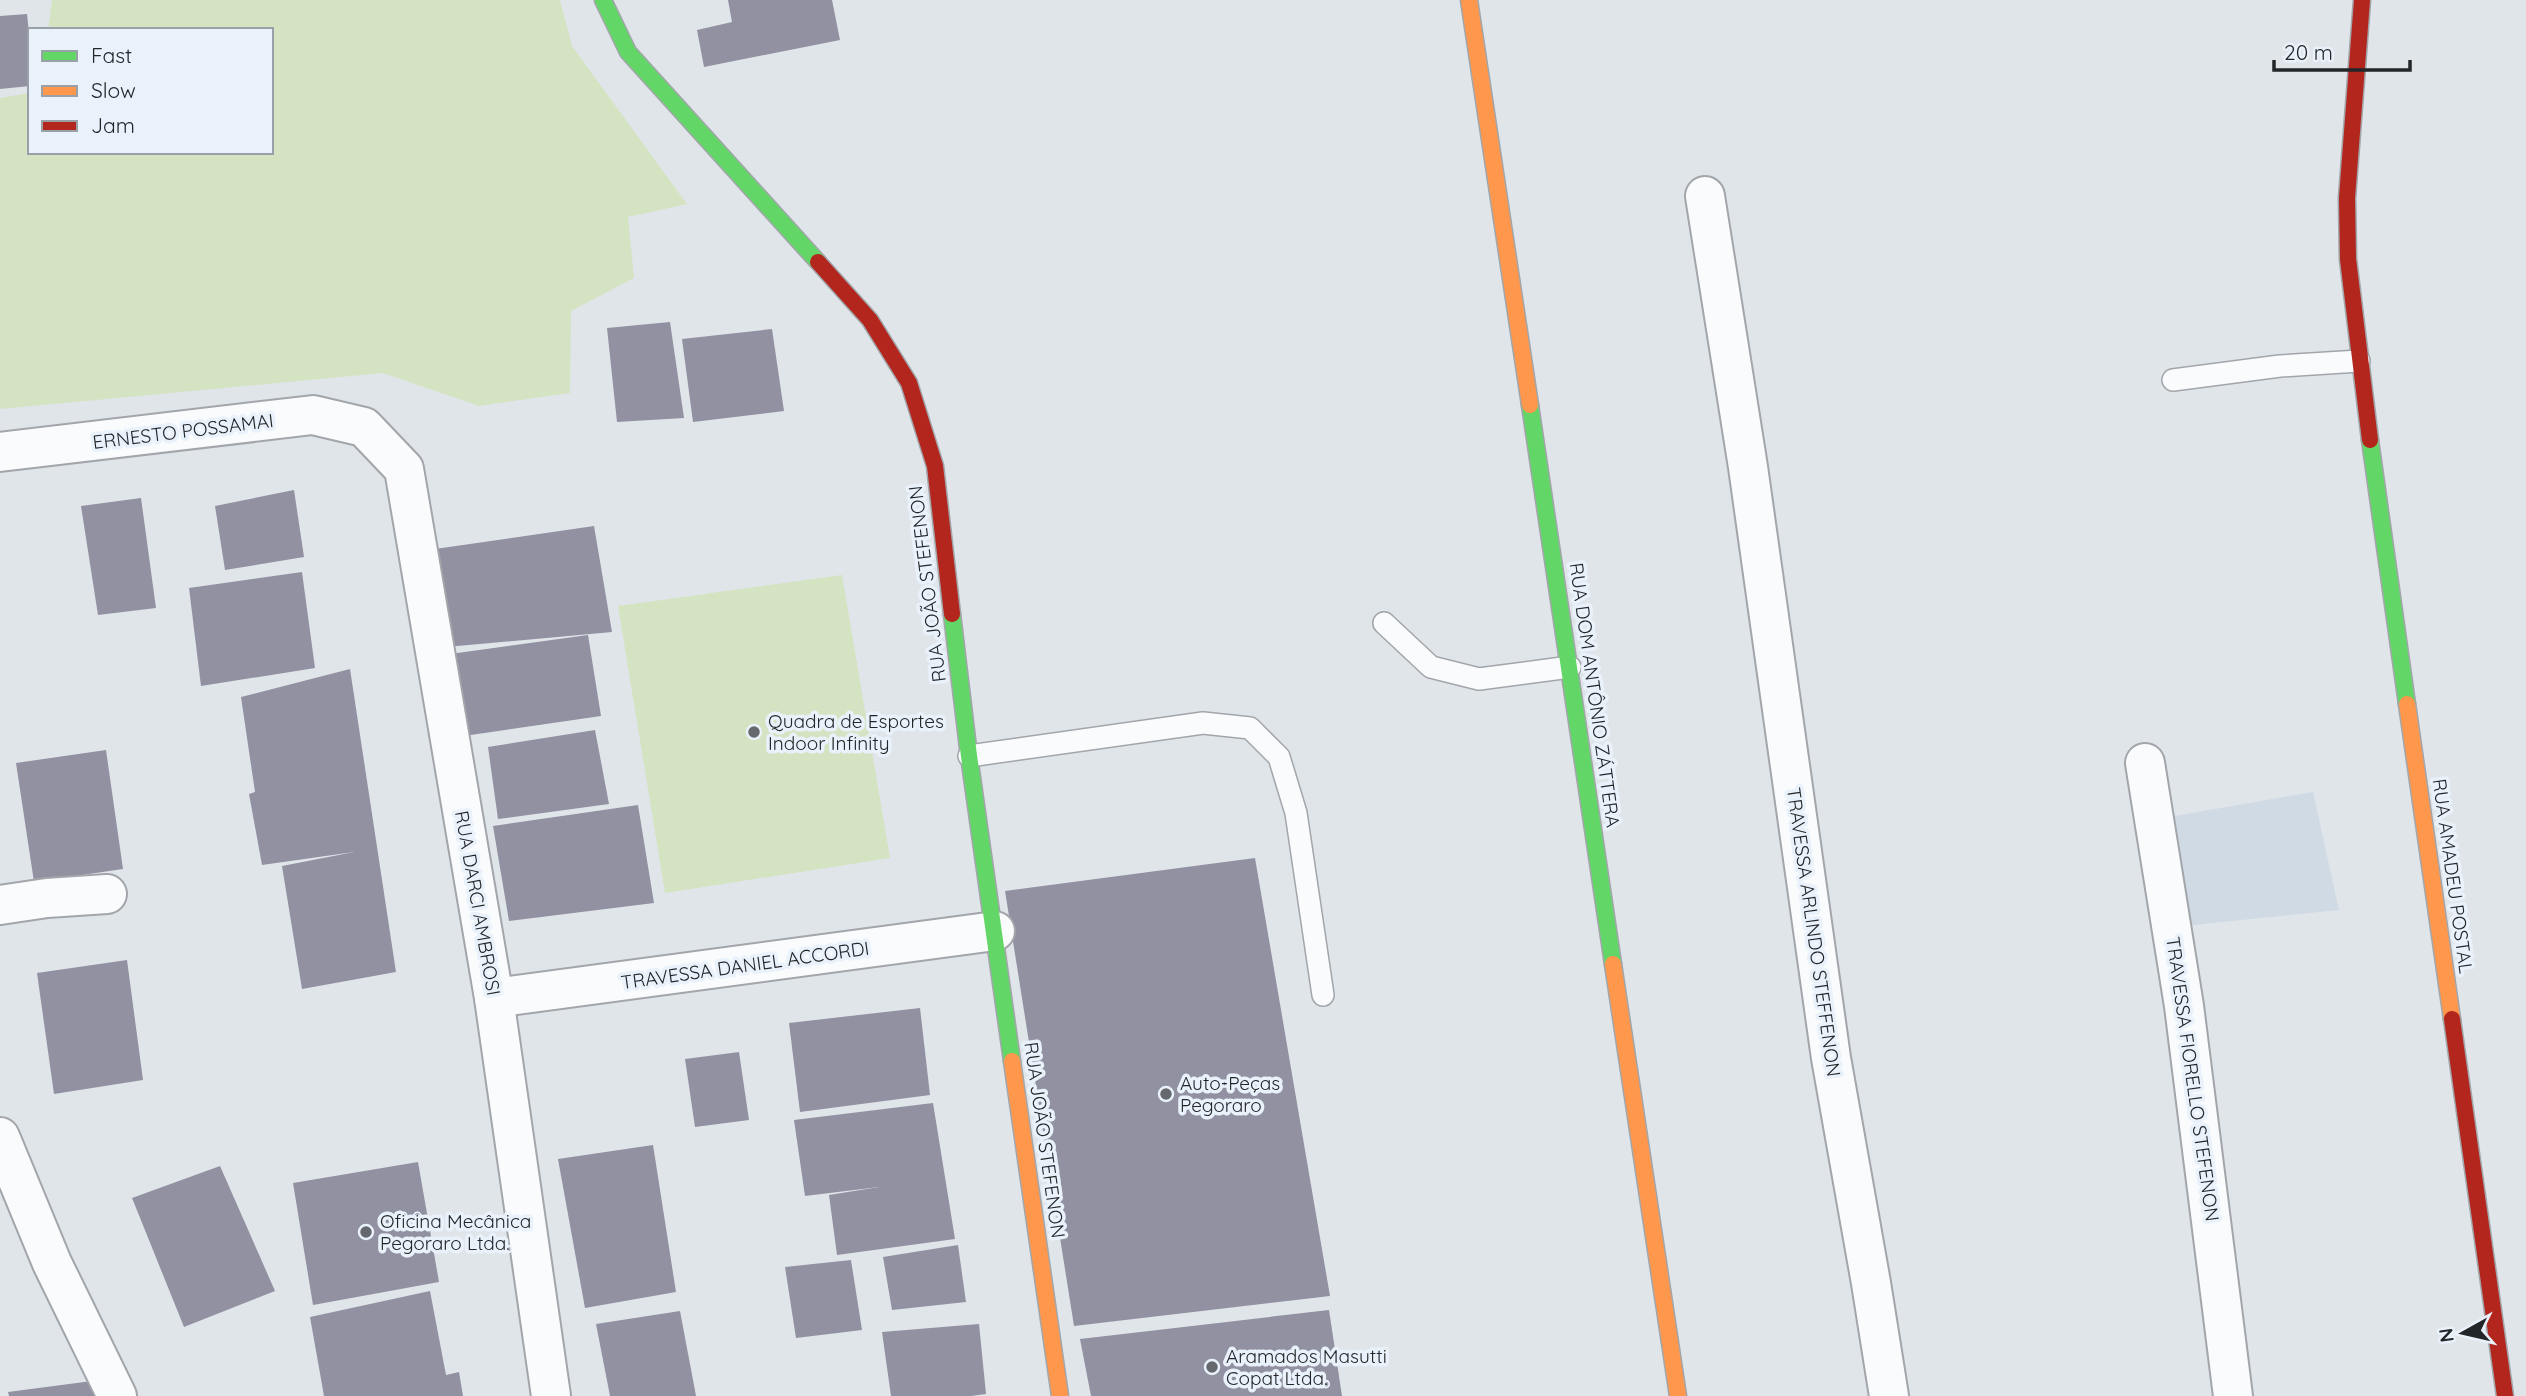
<svg xmlns="http://www.w3.org/2000/svg" width="2526" height="1396" viewBox="0 0 2526 1396" font-family="Quicksand,sans-serif">
<style>
.built{fill:#d0dae4}
.green{fill:#d4e3c2}
.building{fill:#9191a2}
.lines{fill:none;stroke-linecap:round;stroke-linejoin:round}
.lane-casing{stroke:#a2a6aa;stroke-width:24}
.street-casing{stroke:#a2a6aa;stroke-width:42}
.fast-casing{stroke:#a2a6aa;stroke-width:19}
.slow-casing{stroke:#a2a6aa;stroke-width:19}
.jam-casing{stroke:#a2a6aa;stroke-width:19}
.lane{stroke:#fafbfc;stroke-width:21}
.street{stroke:#fafbfc;stroke-width:38}
.fast{stroke:#63d668;stroke-width:16}
.slow{stroke:#ff974d;stroke-width:16}
.jam{stroke:#b3261e;stroke-width:16}
.poi-dot{fill:#65696d;stroke:#e9f2fb;stroke-width:2.5}
.labels{text-anchor:middle;stroke-width:7;stroke-linejoin:round;paint-order:stroke}
.street-label{font-size:19px;fill:#232629;stroke:#e9f2fb}
.poi-label{font-size:19px;fill:#232629;stroke:#e9f2fb;text-anchor:start}
</style>
<rect width="100%" height="100%" fill="#e0e5ea"/>
<polygon class="built" points="2313,792 2339,910 2183,926 2169,817"/>
<g class="green">
<polygon points="52,0 560,0 572,46 687,204 628,217 634,278 571,311 570,393 479,406 383,373 0,409 0,98 30,93 30,152 271,152 271,30 48,30"/>
<polygon points="842,575 890,858 665,893 618,606"/>
</g>
<g class="building">
<polygon points="728,0 832,0 840,40 704,67 697,30 732,22"/>
<polygon points="27,14 30,43 30,86 0,89 0,16"/>
<polygon points="670,322 684,418 617,422 607,328"/>
<polygon points="772,329 784,411 693,422 682,339"/>
<polygon points="294,490 304,557 225,570 215,506"/>
<polygon points="141,498 156,608 98,615 81,506"/>
<polygon points="594,526 612,632 446,647 428,550"/>
<polygon points="302,572 315,668 201,686 189,588"/>
<polygon points="588,635 601,716 457,737 443,655"/>
<polygon points="350,669 396,972 302,989 282,866 354,852 262,865 249,794 255,792 241,697"/>
<polygon points="595,730 609,804 498,819 488,747"/>
<polygon points="106,750 123,869 34,882 16,763"/>
<polygon points="638,805 654,903 509,921 493,826"/>
<polygon points="1255,858 1330,1296 1074,1326 1005,891"/>
<polygon points="127,960 143,1080 54,1094 37,973"/>
<polygon points="920,1008 930,1095 800,1112 789,1023"/>
<polygon points="739,1052 749,1120 695,1127 685,1059"/>
<polygon points="933,1103 955,1239 837,1255 829,1195 879,1187 805,1196 794,1120"/>
<polygon points="653,1145 676,1292 585,1308 558,1159"/>
<polygon points="418,1162 439,1282 313,1305 293,1183"/>
<polygon points="220,1166 275,1291 184,1327 132,1198"/>
<polygon points="958,1245 966,1302 892,1310 883,1257"/>
<polygon points="851,1260 862,1330 796,1338 785,1267"/>
<polygon points="430,1291 446,1375 459,1372 463,1396 324,1396 310,1317"/>
<polygon points="1329,1310 1342,1396 1091,1396 1080,1339"/>
<polygon points="680,1311 696,1396 610,1396 596,1324"/>
<polygon points="979,1324 986,1394 971,1396 891,1396 882,1332"/>
<polygon points="92,1381 95,1396 9,1396 8,1392"/>
</g>
<g class="lines">
<defs>
<g id="lane">
<polyline points="2173,380 2280,366 2359,361"/>
<polyline points="1384,623 1431,667 1479,679 1570,667"/>
<polyline points="969,756 1203,723 1250,728 1279,757 1296,813 1323,995"/>
</g>
<g id="street">
<polyline points="1705,196 1748,467 1831,1058 1871,1283 1889,1396"/>
<polyline points="0,452 313,415 364,427 404,469 494,998 551,1396"/>
<polyline points="2145,763 2184,1006 2233,1396"/>
<polyline points="0,905 47,898 107,894"/>
<polyline points="494,998 995,931"/>
<polyline points="0,1137 52,1263 117,1396"/>
</g>
<g id="fast">
<polyline points="603,0 628,52 818,262"/>
<polyline points="1530,405 1613,964"/>
<polyline points="2370,440 2407,704"/>
<polyline points="952,614 969,756 1012,1061"/>
</g>
<g id="slow">
<polyline points="1469,0 1530,405"/>
<polyline points="2407,704 2452,1019"/>
<polyline points="1613,964 1678,1396"/>
<polyline points="1012,1061 1060,1396"/>
</g>
<g id="jam">
<polyline points="2362,0 2347,198 2348,259 2370,440"/>
<polyline points="818,262 870,320 909,383 935,466 952,614"/>
<polyline points="2452,1019 2505,1396"/>
</g>
</defs>
<use href="#lane" class="lane-casing"/>
<use href="#street" class="street-casing"/>
<use href="#fast" class="fast-casing"/>
<use href="#slow" class="slow-casing"/>
<use href="#jam" class="jam-casing"/>
<use href="#lane" class="lane"/>
<use href="#street" class="street"/>
<use href="#fast" class="fast"/>
<use href="#slow" class="slow"/>
<use href="#jam" class="jam"/>
</g>
<g class="poi-dot">
<circle cx="754" cy="732" r="7"/>
<circle cx="1166" cy="1094" r="7"/>
<circle cx="366" cy="1232" r="7"/>
<circle cx="1212" cy="1367" r="7"/>
</g>
<g class="labels">
<g class="street-label">
<text transform="translate(183 431) rotate(-7)" y="7">ERNESTO POSSAMAI</text>
<text transform="translate(927 584) rotate(-97)" y="7">RUA JOÃO STEFENON</text>
<text transform="translate(1595 695) rotate(82)" y="7">RUA DOM ANTÔNIO ZÁTTERA</text>
<text transform="translate(2453 876) rotate(82)" y="7">RUA AMADEU POSTAL</text>
<text transform="translate(478 903) rotate(80)" y="7">RUA DARCI AMBROSI</text>
<text transform="translate(1814 932) rotate(82)" y="7">TRAVESSA ARLINDO STEFFENON</text>
<text transform="translate(745 965) rotate(-8)" y="7">TRAVESSA DANIEL ACCORDI</text>
<text transform="translate(2193 1079) rotate(82)" y="7">TRAVESSA FIORELLO STEFENON</text>
<text transform="translate(1045 1140) rotate(82)" y="7">RUA JOÃO STEFENON</text>
</g>
<g class="poi-label">
<text x="768" y="728">Quadra de Esportes<tspan x="768" dy="22">Indoor Infinity</tspan></text>
<text x="1180" y="1090">Auto-Peças<tspan x="1180" dy="22">Pegoraro</tspan></text>
<text x="380" y="1228">Oficina Mecânica<tspan x="380" dy="22">Pegoraro Ltda.</tspan></text>
<text x="1226" y="1363">Aramados Masutti<tspan x="1226" dy="22">Copat Ltda.</tspan></text>
</g>
</g>
<rect x="28" y="28" width="245" height="126" fill="#e9f2fb" stroke="#9aa0a7" stroke-width="2"/>
<rect x="42" y="51" width="35" height="10" fill="#63d668" stroke="#9aa0a7" stroke-width="2"/>
<text x="91" y="63" font-size="21" fill="#232629">Fast</text>
<rect x="42" y="86" width="35" height="10" fill="#ff974d" stroke="#9aa0a7" stroke-width="2"/>
<text x="91" y="98" font-size="21" fill="#232629">Slow</text>
<rect x="42" y="121" width="35" height="10" fill="#b3261e" stroke="#9aa0a7" stroke-width="2"/>
<text x="91" y="133" font-size="21" fill="#232629">Jam</text>
<g transform="translate(2463 1333) rotate(262)" stroke="#e9f2fb" stroke-width="5" paint-order="stroke">
<path d="M0-5L12 26L0 18L-12 26Z" fill="#232629"/>
<text y="-10" font-size="19" font-weight="bold" text-anchor="middle" fill="#232629">N</text>
</g>
<path d="M2274 60v10h136v-10" fill="none" stroke="#232629" stroke-width="3.5"/>
<text x="2284" y="60" font-size="21" fill="#232629" stroke="#e9f2fb" stroke-width="5" paint-order="stroke">20 m</text>
</svg>
